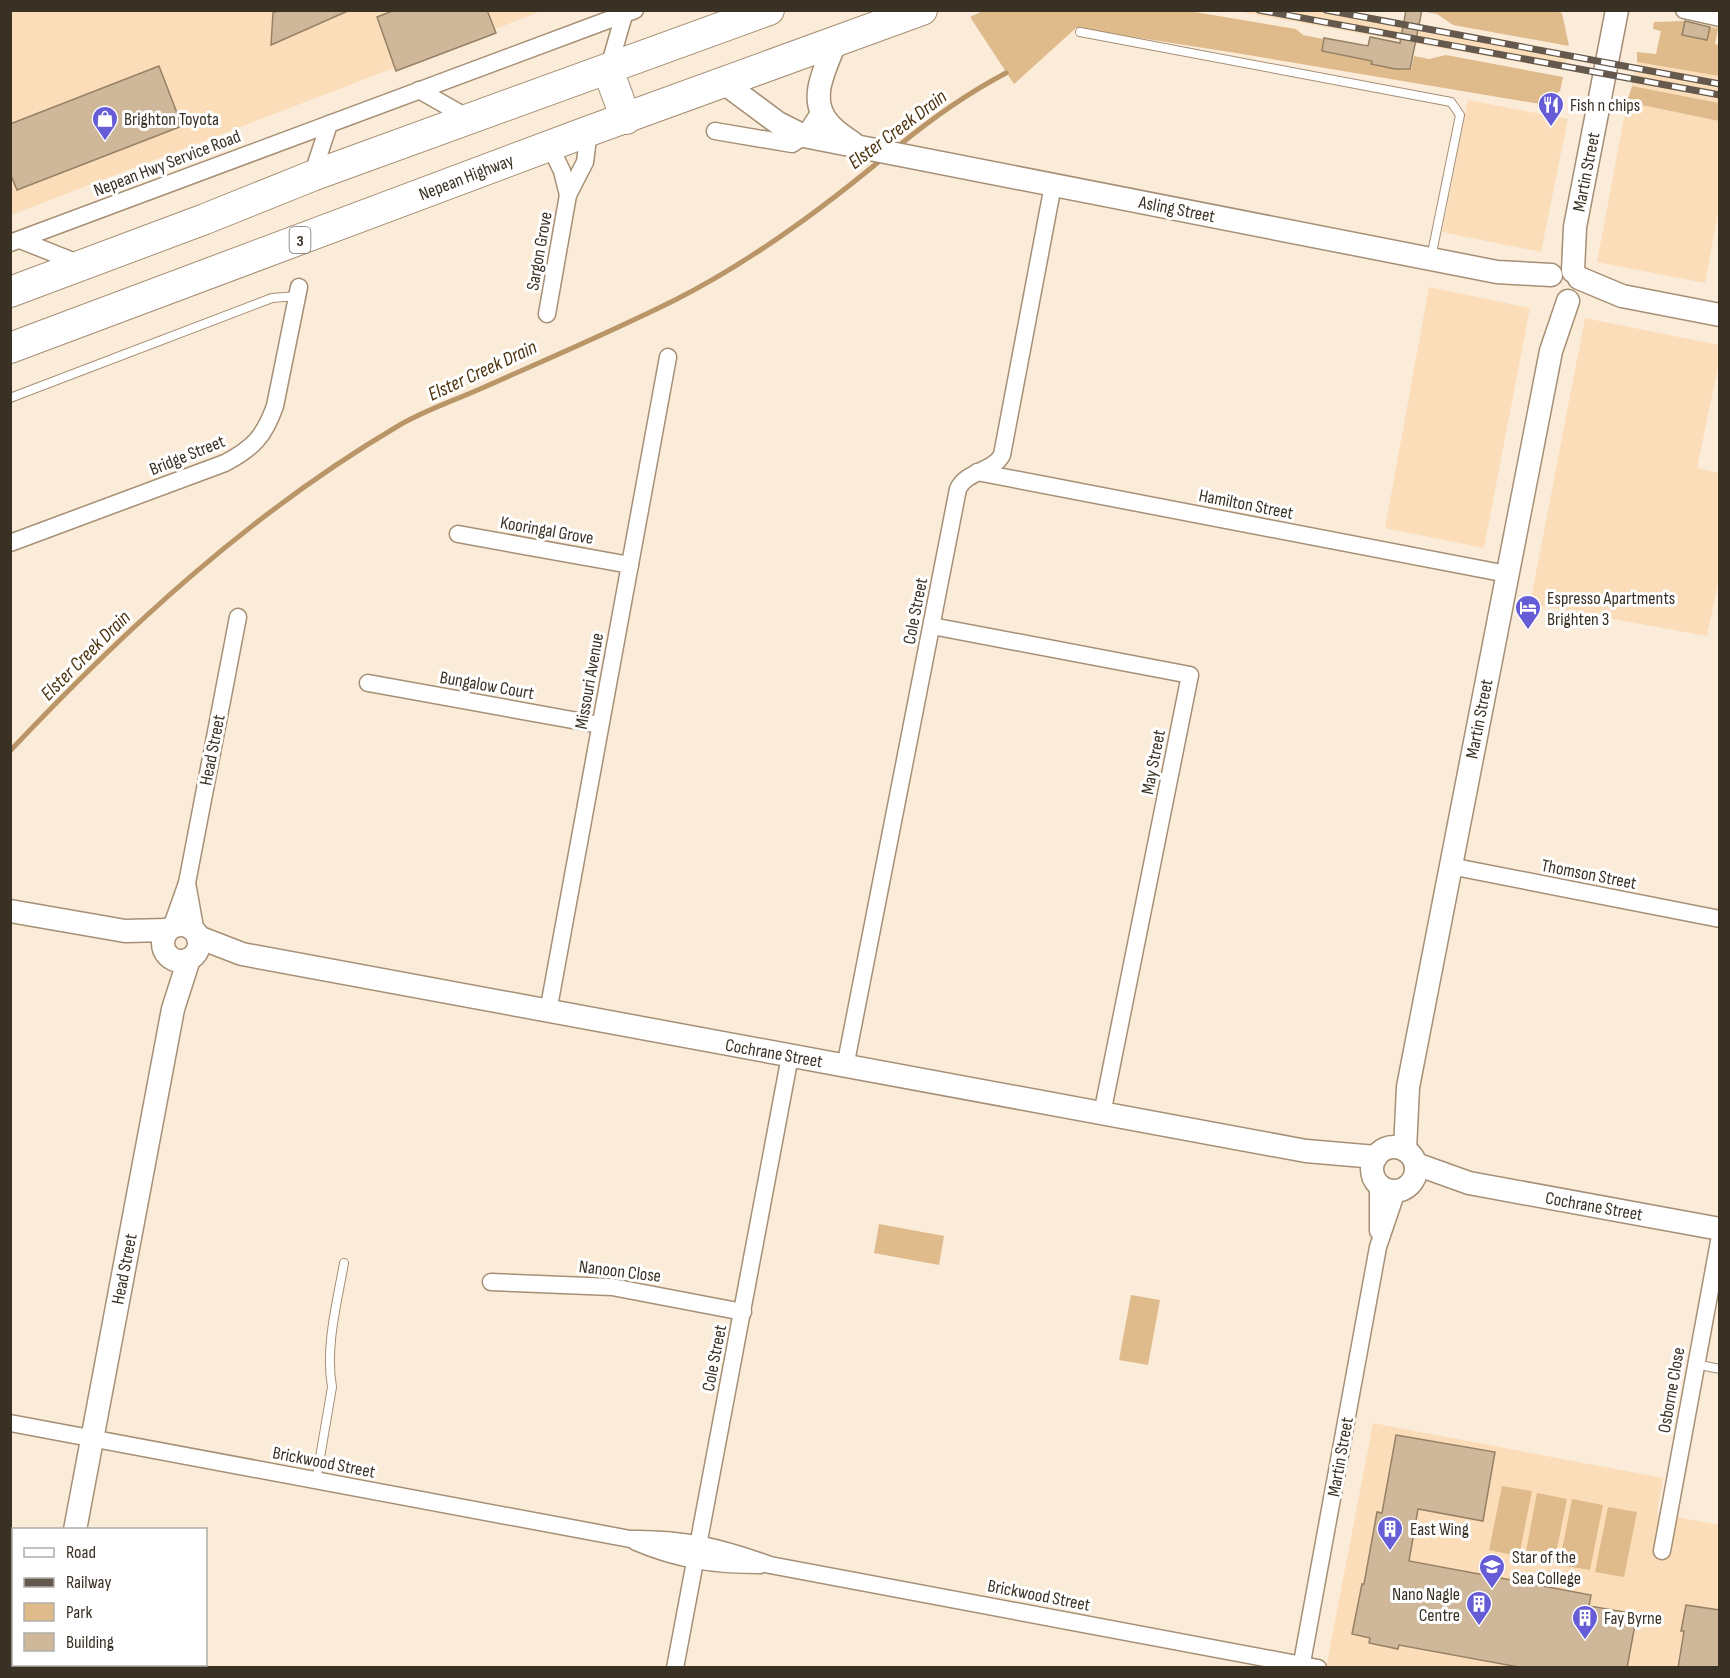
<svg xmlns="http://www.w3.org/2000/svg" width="1730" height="1678" viewBox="0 0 1730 1678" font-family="'Sofia Sans Condensed',sans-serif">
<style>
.built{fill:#fbddb9}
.green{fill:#dfba8b}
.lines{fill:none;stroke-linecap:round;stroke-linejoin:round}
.stream{stroke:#b99567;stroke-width:5}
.building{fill:#cfb79a;stroke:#978165;stroke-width:1.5}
.lane-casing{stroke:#a68f74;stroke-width:10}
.street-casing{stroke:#a68f74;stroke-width:19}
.secondary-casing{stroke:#a68f74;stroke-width:25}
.highway-casing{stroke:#a68f74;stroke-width:32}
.lane{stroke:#fff;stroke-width:8}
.street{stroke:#fff;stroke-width:16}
.secondary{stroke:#fff;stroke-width:22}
.highway{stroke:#fff;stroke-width:30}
.rail-casing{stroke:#64594c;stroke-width:7}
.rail{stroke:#fff;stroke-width:4.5;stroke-dasharray:14;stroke-linecap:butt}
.labels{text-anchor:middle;stroke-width:6;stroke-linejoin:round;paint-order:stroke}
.shield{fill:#fff;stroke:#756f66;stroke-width:1.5}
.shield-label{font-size:16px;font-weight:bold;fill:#3a3125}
.poi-label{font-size:18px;fill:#3a3125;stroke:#fff;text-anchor:start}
.street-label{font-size:18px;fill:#3a3125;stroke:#fff}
.water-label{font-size:20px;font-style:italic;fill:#4e340f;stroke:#fff}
</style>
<rect width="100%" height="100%" fill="#fbecda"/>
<g class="built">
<polygon points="11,11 542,11 11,215"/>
<polygon points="1235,11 1348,11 1569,52 1564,70"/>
<polygon points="1637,62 1719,76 1719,103 1632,86"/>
<polygon points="1468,100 1568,119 1541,252 1442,232"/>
<polygon points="1627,102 1719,121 1719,207 1705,283 1597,262"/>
<polygon points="1429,287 1530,308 1484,548 1385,528"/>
<polygon points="1585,318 1719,345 1719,362 1697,468 1719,473 1719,578 1707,636 1530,604"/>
<polygon points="1373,1423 1663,1478 1657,1513 1719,1525 1719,1667 1326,1668"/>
</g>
<g class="green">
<polygon points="985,10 1189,11 1296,29 1303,35 1323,39 1322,51 1372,61 1371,63 1403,67 1403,70 1411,69 1414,56 1429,59 1446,55 1563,77 1560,91 1540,104 1236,53 1076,28 1014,84 970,17"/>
<polygon points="1551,10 1562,13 1569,46 1453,25 1437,14 1421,11"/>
<polygon points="1685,21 1682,35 1707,40 1710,27 1718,28 1715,44 1719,45 1719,76 1637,62 1637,52 1656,54 1661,31 1653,29 1654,22"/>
<polygon points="1632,86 1719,103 1719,121 1627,102"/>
<polygon points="879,1224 944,1236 939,1265 874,1253"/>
<polygon points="1131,1295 1160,1300 1148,1365 1119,1360"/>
<polygon points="1502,1486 1532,1491 1519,1556 1489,1550"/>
<polygon points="1537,1493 1567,1499 1554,1563 1525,1557"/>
<polygon points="1572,1499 1603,1505 1590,1570 1559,1565"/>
<polygon points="1608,1507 1637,1512 1624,1577 1595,1572"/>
</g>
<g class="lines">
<g class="stream">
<path d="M 896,148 C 931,119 966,94 1006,73"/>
<path d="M 10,751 C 126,628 252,512 398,426 C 423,411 453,401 480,389 C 545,360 611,332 675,300 C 750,262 817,213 882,159"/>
</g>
</g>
<g class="building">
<polygon points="279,10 350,10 271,45 273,13"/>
<polygon points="395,10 487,10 496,33 396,71 377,17"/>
<polygon points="1406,10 1422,10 1410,69 1395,69 1371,64 1372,61 1322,51 1324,38 1368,46 1370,37 1400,43"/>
<polygon points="1685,21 1710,27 1707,40 1682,35"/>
<polygon points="159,66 182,126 17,190 10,173 10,124"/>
<polygon points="1396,1435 1495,1452 1483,1521 1418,1509 1409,1561 1591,1595 1589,1606 1637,1614 1627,1668 1524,1668 1399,1645 1398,1649 1369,1643 1370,1638 1352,1634 1362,1584 1364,1584 1377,1512 1382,1513"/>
<polygon points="1686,1605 1719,1610 1719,1668 1678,1668 1684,1631 1681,1631"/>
</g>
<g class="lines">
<defs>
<g id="lane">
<polyline points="1080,32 1451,102 1460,115 1431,258"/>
<polyline points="10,398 272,298 297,296"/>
<polyline points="1695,1364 1720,1369"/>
<path d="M 316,1481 L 332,1387 C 325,1347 337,1303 344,1263"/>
</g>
<g id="street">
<polyline points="1684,10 1720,18"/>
<polyline points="608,70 624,15"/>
<polyline points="419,90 470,119"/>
<polyline points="715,131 792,144 804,136 821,110"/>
<polyline points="550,146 562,171 568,195"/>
<polyline points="312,176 329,124"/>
<polyline points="20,240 83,265"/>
<polyline points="10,243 635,10"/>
<polyline points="547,314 568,195 585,162 589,131"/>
<polyline points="977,472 1507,574"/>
<polyline points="458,534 630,565"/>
<path d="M 10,543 L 225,463 C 253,448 264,437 275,406 L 299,287"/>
<polyline points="932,626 1190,675 1102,1114"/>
<polyline points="368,683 600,725"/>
<polyline points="1450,866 1720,919"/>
<polyline points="187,883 196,933"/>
<polyline points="171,928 187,883 238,617"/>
<polyline points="548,1012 668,357"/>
<path d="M 845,1067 L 958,489 C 966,471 993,472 1002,455 L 1053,185"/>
<polyline points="1378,1184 1378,1231"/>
<polyline points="491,1282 612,1287 743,1312"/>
<path d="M 10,1423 L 630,1539 C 683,1538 720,1547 770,1565 L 1318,1668"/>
<path d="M 636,1542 C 678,1560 714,1565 760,1565"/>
<polyline points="1662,1551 1720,1236"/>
<polyline points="675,1668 790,1056"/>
<polyline points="1301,1668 1378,1247 1397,1191"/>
</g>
<g id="secondary">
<path d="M 835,43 C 825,70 806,101 831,126 C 837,133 846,138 854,144"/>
<polyline points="724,83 778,123 804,136 1497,272 1551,275"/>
<polyline points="1573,271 1575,227 1617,10"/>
<polyline points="1579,278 1622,296 1720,315"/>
<polyline points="10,911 125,931 168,930"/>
<circle cx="181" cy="943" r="18"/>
<polyline points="198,937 242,954 1306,1151 1376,1157"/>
<circle cx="1394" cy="1169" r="22"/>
<polyline points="1405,1150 1408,1087 1551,351 1568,301"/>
<polyline points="1416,1164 1469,1183 1720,1229"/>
<polyline points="75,1530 173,1009 189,959"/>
<polyline points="49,1668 50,1664"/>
</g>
<g id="highway">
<polyline points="608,70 626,119"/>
<polyline points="10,292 205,219 312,176 769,10"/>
<polyline points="10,348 589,131 922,10"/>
</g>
</defs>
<use href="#lane" class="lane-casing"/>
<use href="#street" class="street-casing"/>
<use href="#secondary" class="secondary-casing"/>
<use href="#highway" class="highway-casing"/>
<use href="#lane" class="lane"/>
<use href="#street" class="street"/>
<use href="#secondary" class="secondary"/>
<use href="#highway" class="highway"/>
<defs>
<g id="rail">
<polyline points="1259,10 1720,95"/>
<polyline points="1326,10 1720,84"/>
</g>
</defs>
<use href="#rail" class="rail-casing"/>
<use href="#rail" class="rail"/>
</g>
<defs>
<symbol id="restaurant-pin" viewBox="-11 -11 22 30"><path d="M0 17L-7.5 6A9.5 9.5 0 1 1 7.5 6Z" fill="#665dd6" stroke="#fff"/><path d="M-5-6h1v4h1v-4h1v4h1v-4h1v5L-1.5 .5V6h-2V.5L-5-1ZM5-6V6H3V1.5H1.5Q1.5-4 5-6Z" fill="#fff"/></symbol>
<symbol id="shop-pin" viewBox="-11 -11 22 30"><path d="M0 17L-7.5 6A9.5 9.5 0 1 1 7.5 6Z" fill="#665dd6" stroke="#fff"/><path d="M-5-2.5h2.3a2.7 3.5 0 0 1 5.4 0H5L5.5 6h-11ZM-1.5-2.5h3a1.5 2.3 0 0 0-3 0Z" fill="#fff"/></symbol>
<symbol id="hotel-pin" viewBox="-11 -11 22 30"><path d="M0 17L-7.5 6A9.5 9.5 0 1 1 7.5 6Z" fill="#665dd6" stroke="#fff"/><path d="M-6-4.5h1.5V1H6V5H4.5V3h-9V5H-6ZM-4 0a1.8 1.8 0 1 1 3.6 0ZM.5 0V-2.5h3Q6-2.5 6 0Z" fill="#fff"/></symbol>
<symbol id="building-pin" viewBox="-11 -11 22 30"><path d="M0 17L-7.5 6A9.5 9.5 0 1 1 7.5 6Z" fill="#665dd6" stroke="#fff"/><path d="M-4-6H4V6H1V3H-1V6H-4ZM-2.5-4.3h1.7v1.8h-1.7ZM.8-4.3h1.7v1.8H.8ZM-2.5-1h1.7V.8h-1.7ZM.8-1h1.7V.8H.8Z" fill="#fff"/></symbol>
<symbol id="school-pin" viewBox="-11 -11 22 30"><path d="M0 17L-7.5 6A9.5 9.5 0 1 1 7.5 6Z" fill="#665dd6" stroke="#fff"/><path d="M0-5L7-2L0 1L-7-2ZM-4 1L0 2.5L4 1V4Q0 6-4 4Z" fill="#fff"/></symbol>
</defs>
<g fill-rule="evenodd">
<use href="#restaurant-pin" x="1536" y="90" width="30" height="40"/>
<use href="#shop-pin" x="90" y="104" width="30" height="40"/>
<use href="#hotel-pin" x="1513" y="593" width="30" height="40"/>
<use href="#building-pin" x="1375" y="1514" width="30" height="40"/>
<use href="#school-pin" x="1477" y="1552" width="30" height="40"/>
<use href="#building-pin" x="1464" y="1589" width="30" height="40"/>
<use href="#building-pin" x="1570" y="1603" width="30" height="40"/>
</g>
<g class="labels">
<rect class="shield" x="289.5" y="227" width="21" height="26" rx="4.5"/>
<g class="shield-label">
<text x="300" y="246">3</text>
</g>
<g class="poi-label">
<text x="1570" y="111">Fish n chips</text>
<text x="124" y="125">Brighton Toyota</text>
<text x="1547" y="604">Espresso Apartments<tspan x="1547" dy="21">Brighten 3</tspan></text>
<text x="1410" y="1535">East Wing</text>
<text x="1512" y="1563">Star of the<tspan x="1512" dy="21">Sea College</tspan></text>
<text x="1460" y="1600" text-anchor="end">Nano Nagle<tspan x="1460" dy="21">Centre</tspan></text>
<text x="1604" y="1624">Fay Byrne</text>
</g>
<g class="street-label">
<text transform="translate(167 163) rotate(-21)" y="6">Nepean Hwy Service Road</text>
<text transform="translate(1586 172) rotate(-79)" y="6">Martin Street</text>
<text transform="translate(466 177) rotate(-21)" y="6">Nepean Highway</text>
<text transform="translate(1177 209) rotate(11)" y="6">Asling Street</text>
<text transform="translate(539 251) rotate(-80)" y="6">Sargon Grove</text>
<text transform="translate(187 455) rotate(-22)" y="6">Bridge Street</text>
<text transform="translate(1246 504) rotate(11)" y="6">Hamilton Street</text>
<text transform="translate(547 530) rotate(10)" y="6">Kooringal Grove</text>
<text transform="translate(915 611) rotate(-79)" y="6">Cole Street</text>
<text transform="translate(589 681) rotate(-80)" y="6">Missouri Avenue</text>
<text transform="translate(487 685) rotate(10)" y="6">Bungalow Court</text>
<text transform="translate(1479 719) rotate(-79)" y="6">Martin Street</text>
<text transform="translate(212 750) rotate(-79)" y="6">Head Street</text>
<text transform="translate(1153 762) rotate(-79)" y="6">May Street</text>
<text transform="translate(1589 874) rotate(11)" y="6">Thomson Street</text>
<text transform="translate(774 1053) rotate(10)" y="6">Cochrane Street</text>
<text transform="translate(1594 1206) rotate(10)" y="6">Cochrane Street</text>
<text transform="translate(124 1269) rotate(-79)" y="6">Head Street</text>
<text transform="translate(620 1271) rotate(7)" y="6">Nanoon Close</text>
<text transform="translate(714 1358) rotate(-79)" y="6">Cole Street</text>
<text transform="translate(1671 1390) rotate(-80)" y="6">Osborne Close</text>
<text transform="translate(1340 1457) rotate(-80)" y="6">Martin Street</text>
<text transform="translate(324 1462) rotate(11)" y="6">Brickwood Street</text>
<text transform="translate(1039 1595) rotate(11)" y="6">Brickwood Street</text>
</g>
<g class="water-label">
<text transform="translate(897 129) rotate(-37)" y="7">Elster Creek Drain</text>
<text transform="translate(482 370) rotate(-25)" y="7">Elster Creek Drain</text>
<text transform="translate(85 655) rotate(-45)" y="7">Elster Creek Drain</text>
</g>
</g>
<rect width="1730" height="1678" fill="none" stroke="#3a3125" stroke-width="24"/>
<rect x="12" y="1528" width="195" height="138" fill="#ffffff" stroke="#b0ada8" stroke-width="1.5"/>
<rect x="24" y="1548" width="30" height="9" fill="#ffffff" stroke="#b0ada8" stroke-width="1.5"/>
<text x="66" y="1558" font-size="18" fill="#3a3125">Road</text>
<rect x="24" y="1578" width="30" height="9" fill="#64594c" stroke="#b0ada8" stroke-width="1.5"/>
<text x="66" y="1588" font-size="18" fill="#3a3125">Railway</text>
<rect x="24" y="1603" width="30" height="18" fill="#dfba8b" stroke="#b0ada8" stroke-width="1.5"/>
<text x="66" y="1618" font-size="18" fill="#3a3125">Park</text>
<rect x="24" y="1633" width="30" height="18" fill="#cfb79a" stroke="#b0ada8" stroke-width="1.5"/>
<text x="66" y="1648" font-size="18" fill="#3a3125">Building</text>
</svg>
